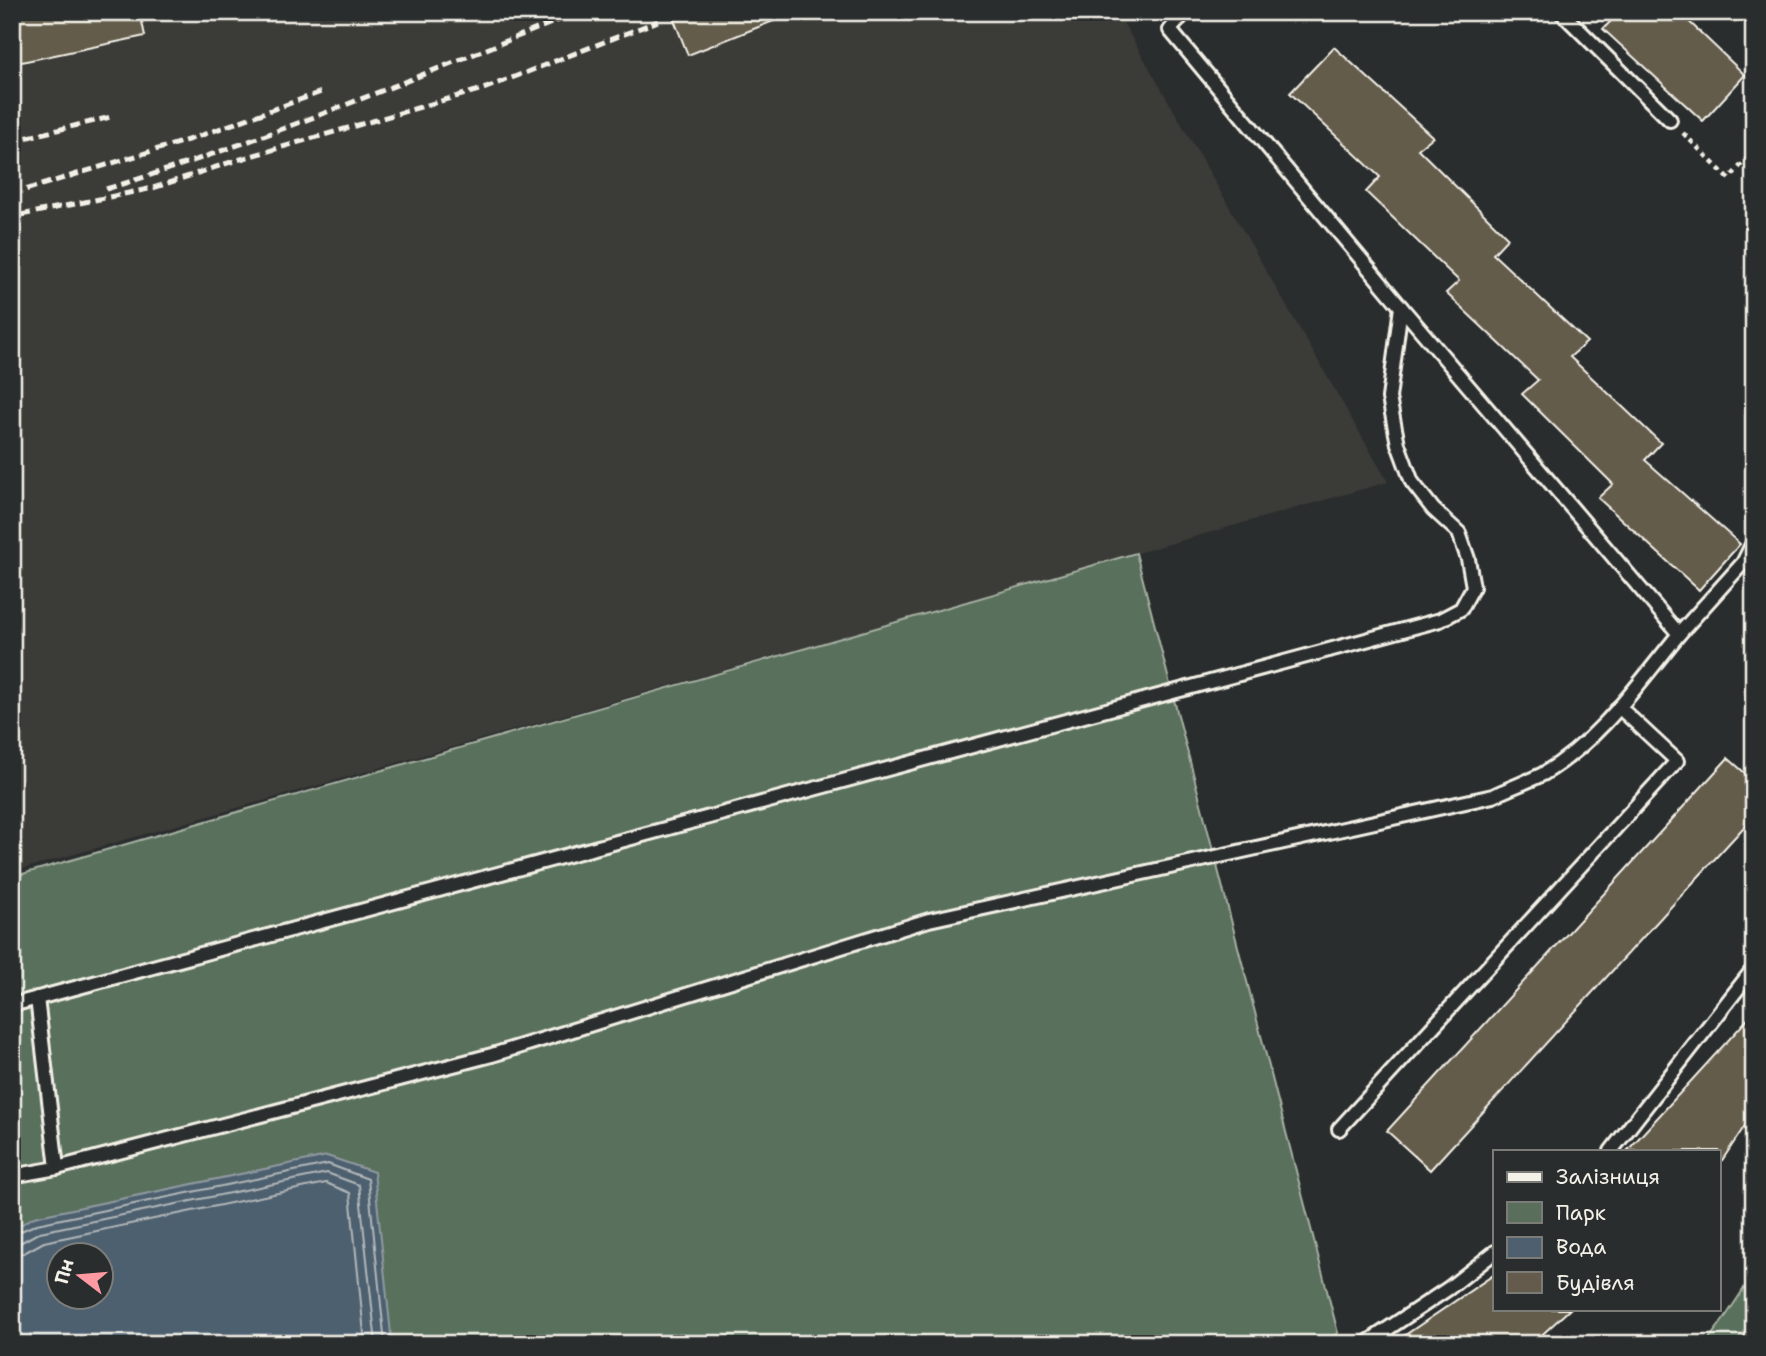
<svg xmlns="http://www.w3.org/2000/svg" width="1766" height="1356" viewBox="0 0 1766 1356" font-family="'Shantell Sans',sans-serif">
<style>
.built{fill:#3b3b37}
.green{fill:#596f5b;stroke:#a6b0a2;stroke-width:2;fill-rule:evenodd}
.water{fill:#4e6070;stroke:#909aa0;stroke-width:2;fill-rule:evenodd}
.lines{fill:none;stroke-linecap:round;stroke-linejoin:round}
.shore{stroke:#b2b7b8;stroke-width:2}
.building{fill:#645b4c;stroke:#f4f1e8;stroke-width:2}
.lane-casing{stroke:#f4f1e8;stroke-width:18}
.path{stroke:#f4f1e8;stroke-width:4.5;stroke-dasharray:5 5;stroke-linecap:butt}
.lane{stroke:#2a2d2e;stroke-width:12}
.rail{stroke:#f4f1e8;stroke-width:5;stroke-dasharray:10 5;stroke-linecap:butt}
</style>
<rect width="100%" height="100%" fill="#2a2d2e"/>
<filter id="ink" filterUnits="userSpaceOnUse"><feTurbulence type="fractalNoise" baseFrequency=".0143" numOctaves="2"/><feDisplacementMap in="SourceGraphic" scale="14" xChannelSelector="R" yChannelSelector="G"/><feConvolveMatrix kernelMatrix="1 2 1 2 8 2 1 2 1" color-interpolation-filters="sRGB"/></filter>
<g filter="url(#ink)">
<polygon class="built" points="12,12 1117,12 1388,482 12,872"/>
<g class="green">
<path d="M 1136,553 L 1338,1333 L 1321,1344 L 12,1344 L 12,877 ZM 60,1254 L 102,1254 L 102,1296 L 60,1296 Z"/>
<polygon points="1754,1273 1754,1344 1705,1344 1724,1319"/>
</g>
<path class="water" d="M 327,1156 L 374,1172 L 392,1344 L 12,1344 L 12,1230 L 34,1217 ZM 60,1254 L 102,1254 L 102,1296 L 60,1296 Z"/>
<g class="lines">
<g class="shore">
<polyline points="12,1235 37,1224 328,1164 368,1179 385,1344"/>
<polyline points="12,1244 20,1243 40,1232 327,1173 359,1185 376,1344"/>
<polyline points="12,1254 24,1253 44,1242 326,1183 350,1193 365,1344"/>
</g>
</g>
<g class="building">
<polygon points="12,12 140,12 145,36 12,64"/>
<polygon points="671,12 796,12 688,55"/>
<polygon points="1616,12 1679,12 1745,75 1703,121 1603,29 1618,14"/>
<polygon points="1334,47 1433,137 1418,149 1508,238 1493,254 1587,342 1570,357 1661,443 1645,460 1740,544 1699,590 1598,498 1613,484 1522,394 1538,380 1446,293 1459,281 1366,192 1380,177 1290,93"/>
<polygon points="1728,758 1754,781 1754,816 1430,1170 1387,1131"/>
<polygon points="1754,1012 1754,1112 1719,1165 1719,1151 1627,1151"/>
<polygon points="1495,1274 1495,1309 1570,1309 1532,1344 1392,1344"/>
</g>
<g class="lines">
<defs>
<g id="lane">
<polyline points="1561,12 1670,120"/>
<polyline points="1679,634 1743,563 1754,541"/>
<polyline points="37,998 57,1168"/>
<polyline points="12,1005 1440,620 1461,609 1473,587 1468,559 1459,533 1433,509 1412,482 1398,444 1389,398 1401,307"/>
<polyline points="1339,1129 1677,761 1619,707"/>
<polyline points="1611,1151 1754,968"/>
<path d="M 12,1176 L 57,1168 L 492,1055 L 929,920 L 1493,796 C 1509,788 1527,782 1543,774 C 1599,741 1638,684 1679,634 L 1401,307 L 1170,30 L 1185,12"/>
<polyline points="1365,1344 1449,1288 1495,1252"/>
</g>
</defs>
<use href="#lane" class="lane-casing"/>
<polyline class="path" points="1683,133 1729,179 1754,150"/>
<use href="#lane" class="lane"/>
<g class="rail">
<polyline points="12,141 111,117"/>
<path d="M 106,189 C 267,140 423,74 579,12"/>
<polyline points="12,194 191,139 324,91"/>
<polyline points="21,215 153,188 234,161 486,88 658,21"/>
</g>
</g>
</g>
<rect width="1766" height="1356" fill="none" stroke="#2a2d2e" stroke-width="42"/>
<rect x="21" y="21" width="1724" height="1314" fill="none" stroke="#f4f1e8" stroke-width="2.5" filter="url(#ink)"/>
<rect x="1493" y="1150" width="228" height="161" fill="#2a2d2e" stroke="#7b7b78" stroke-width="2"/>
<rect x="1507" y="1172" width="35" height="10" fill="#f4f1e8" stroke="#7b7b78" stroke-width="2"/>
<text x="1556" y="1184" font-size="21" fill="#f4f1e8">Залізниця</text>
<rect x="1507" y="1202" width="35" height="21" fill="#596f5b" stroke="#7b7b78" stroke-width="2"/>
<text x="1556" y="1220" font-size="21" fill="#f4f1e8">Парк</text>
<rect x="1507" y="1237" width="35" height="21" fill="#4e6070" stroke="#7b7b78" stroke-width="2"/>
<text x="1556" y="1254" font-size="21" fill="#f4f1e8">Вода</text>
<rect x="1507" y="1272" width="35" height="21" fill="#645b4c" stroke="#7b7b78" stroke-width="2"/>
<text x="1556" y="1290" font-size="21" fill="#f4f1e8">Будівля</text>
<g transform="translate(80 1276) rotate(286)"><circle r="33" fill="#2a2d2e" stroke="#7b7b78" stroke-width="2"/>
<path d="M0-5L12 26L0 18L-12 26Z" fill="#ff9aa2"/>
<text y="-10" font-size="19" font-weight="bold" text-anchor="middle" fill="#f4f1e8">Пн</text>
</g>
</svg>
